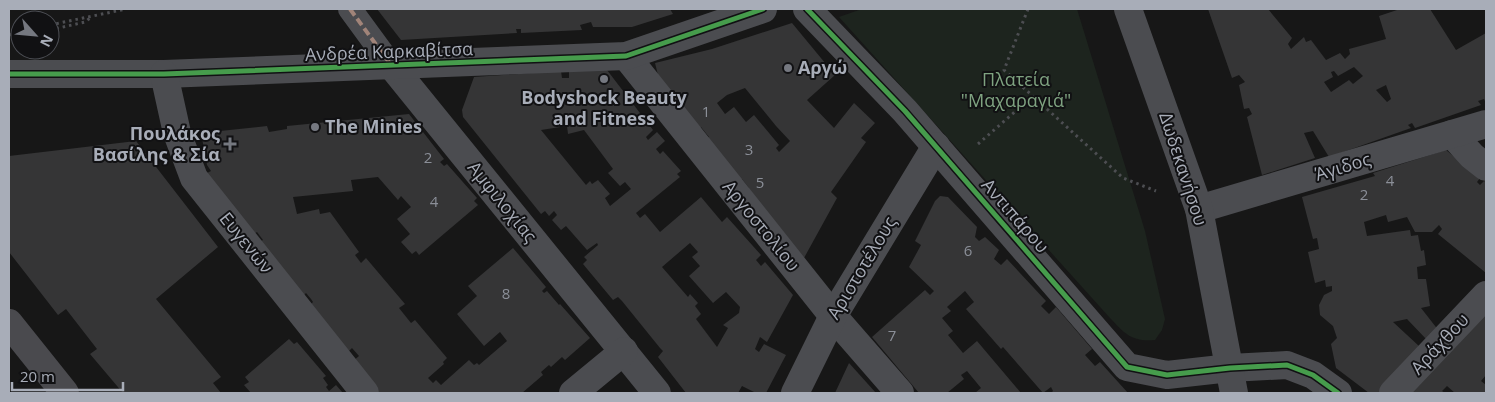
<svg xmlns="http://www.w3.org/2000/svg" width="1495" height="402" viewBox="0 0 1495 402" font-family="'Open Sans',sans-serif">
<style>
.green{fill:#1d241e}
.building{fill:#353536;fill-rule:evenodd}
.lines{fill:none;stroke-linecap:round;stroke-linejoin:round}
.path{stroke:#4d4e52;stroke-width:3;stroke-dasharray:2.5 4;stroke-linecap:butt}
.pedestrian{stroke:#4b4c50;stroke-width:24}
.minor{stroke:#4b4c50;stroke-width:28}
.tertiary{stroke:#4b4c50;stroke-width:28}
.secondary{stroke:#4a4a4e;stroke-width:28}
.quiet{stroke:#a18479;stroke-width:4;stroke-dasharray:8 4;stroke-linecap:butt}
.cycleway-casing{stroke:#111113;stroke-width:8}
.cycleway{stroke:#469c4c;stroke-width:5}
.poi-dot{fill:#757880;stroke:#111113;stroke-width:2}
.labels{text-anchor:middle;stroke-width:4;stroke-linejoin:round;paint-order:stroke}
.number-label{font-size:15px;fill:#8b8f98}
.street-label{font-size:18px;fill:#a8adb8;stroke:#111113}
.poi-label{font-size:18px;font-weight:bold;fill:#a8adb8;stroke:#111113;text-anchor:start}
.park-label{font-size:18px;fill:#7fa381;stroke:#111113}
</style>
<rect width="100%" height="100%" fill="#171717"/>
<path class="green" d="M 862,9 L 1077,9 L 1145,231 L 1165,319 L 1162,330 L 1155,340 C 1132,342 1125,334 1110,318 L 839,17 Z"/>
<g class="building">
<polygon points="377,9 670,9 673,14 632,27 593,27 591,22 580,25 582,30 521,33 521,29 516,29 517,33 401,40"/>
<path d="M 1208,9 L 1268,9 L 1292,38 L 1288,44 L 1291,49 L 1304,37 L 1306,42 L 1311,40 L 1326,60 L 1340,53 L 1345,59 L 1350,54 L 1349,49 L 1386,39 L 1379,16 L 1400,9 L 1430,9 L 1456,50 L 1486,33 L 1486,103 L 1484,99 L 1478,101 L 1481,105 L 1415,128 L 1412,123 L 1408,125 L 1411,128 L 1329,157 L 1313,131 L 1304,133 L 1315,158 L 1262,175 L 1247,117 L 1252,114 L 1249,108 L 1244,109 L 1239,85 L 1245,82 L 1239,75 L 1232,78 ZM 1354,67 L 1363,76 L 1353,84 L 1349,80 L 1331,92 L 1324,82 L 1333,77 L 1331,72 L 1334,71 L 1338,76 ZM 1386,85 L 1391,99 L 1387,102 L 1376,90 Z"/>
<path d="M 792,23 L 835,75 L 807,100 L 834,128 L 854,103 L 875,123 L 861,138 L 866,142 L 831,192 L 837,198 L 804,258 L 746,191 L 749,188 L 742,179 L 738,182 L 705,141 L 709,137 L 701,127 L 695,131 L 662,91 L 655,63 L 712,49 ZM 745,88 L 776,126 L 790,141 L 779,152 L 776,148 L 779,145 L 754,115 L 746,122 L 734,107 L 725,114 L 717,103 L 727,95 Z"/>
<path d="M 607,70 L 653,130 L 646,137 L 648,140 L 657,132 L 665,141 L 656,149 L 660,154 L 663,151 L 681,171 L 677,174 L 680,177 L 636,213 L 640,218 L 645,214 L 660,232 L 701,197 L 722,222 L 727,217 L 761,255 L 756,260 L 761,266 L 765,262 L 793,295 L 767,342 L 760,337 L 755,349 L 759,352 L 764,344 L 786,355 L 766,393 L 756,393 L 742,386 L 738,393 L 686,393 L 658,357 L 663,351 L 660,348 L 622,301 L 618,297 L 613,300 L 583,264 L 587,260 L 584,257 L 598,245 L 597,243 L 587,250 L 566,226 L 561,230 L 552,220 L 557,215 L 554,211 L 549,216 L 545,211 L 541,214 L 463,117 L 462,110 L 474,77 L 561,71 L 562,78 L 569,78 L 569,71 ZM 567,126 L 568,134 L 584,130 L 613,169 L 608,173 L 620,186 L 625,182 L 631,189 L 610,206 L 605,198 L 610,194 L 598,180 L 592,184 L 590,181 L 586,185 L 541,130 ZM 690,243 L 698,252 L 692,257 L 700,266 L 689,276 L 713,303 L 726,292 L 740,307 L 739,313 L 723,325 L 728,328 L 717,347 L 696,319 L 701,314 L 695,306 L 698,303 L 690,294 L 688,297 L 662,267 Z"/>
<polygon points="409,114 444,159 440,162 444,166 447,164 477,198 474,201 478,205 419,255 416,251 412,254 401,242 410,234 397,219 411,207 401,196 398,200 378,177 351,180 353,191 293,197 297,214 319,209 320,214 330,212 359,252 355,255 361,263 366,258 405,304 399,308 411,323 415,320 447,358 443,362 444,364 428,378 433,383 436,380 441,385 469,360 474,365 477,363 479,365 507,341 500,332 484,346 457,314 477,296 468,286 513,248 546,287 542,291 544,293 547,291 559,305 560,304 590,338 565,360 562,357 551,367 549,365 541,372 543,375 522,393 379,393 353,361 359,356 352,348 348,352 309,306 313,302 311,299 306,293 303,296 259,242 263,240 257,232 254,234 207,173 211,171 207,165 201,133 267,126 269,132 287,129 287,126"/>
<polygon points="136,141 218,247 156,299 221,377 213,383 221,393 123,393 90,354 97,349 66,309 58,315 9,252 9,156"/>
<polygon points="1446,150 1480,178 1477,182 1480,185 1484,181 1486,182 1486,273 1438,234 1442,229 1439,225 1432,232 1415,232 1407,217 1388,222 1386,215 1364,222 1367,236 1410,230 1411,236 1418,235 1421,251 1424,250 1426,265 1417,267 1418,279 1426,279 1430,306 1421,308 1439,331 1427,340 1407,319 1393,322 1420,347 1383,393 1369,393 1336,368 1331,344 1337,338 1333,326 1320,315 1319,305 1324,295 1332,291 1332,286 1326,287 1325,280 1315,283 1308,252 1319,249 1317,238 1313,239 1302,197 1375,176 1373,173"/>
<polygon points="940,196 948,197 977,227 975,237 979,241 985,237 999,250 994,259 1001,265 1007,259 1046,301 1041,306 1049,314 1056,307 1092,349 1085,355 1095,366 1100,362 1128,393 1051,393 1053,391 1051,387 1043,393 1003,347 1001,349 966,309 974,302 965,291 947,307 951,311 942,318 953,331 948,335 963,353 977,341 1021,393 975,393 981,388 967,371 961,375 964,379 947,393 919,393 872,337 925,290 930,295 934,291 909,267 921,245 915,241 935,201"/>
<polygon points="1486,306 1486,375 1481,381 1486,385 1486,393 1455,393 1447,386 1442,391 1445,393 1407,393"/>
<polygon points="289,339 294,344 297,342 326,376 323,378 328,385 326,387 329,391 336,385 343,393 251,393 244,385 249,382 245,377"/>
<polygon points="849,363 876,393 835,393"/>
</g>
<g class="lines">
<g class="path">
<polyline points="1028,9 1004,70 1123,178 1156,191"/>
<polyline points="50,25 126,9"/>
<polyline points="50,30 85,22 90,18"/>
<polyline points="9,35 20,33"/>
<polyline points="12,39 20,37"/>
<polyline points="978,144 1033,96"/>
</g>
<polyline class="pedestrian" points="350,9 391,65"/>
<g class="minor">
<polyline points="807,9 905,111 1127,367 1167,375 1230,368 1287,365 1313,375 1338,393"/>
<polyline points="626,56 833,316 900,393"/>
<polyline points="391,65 657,393"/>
<polyline points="9,74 164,74 626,56 763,9"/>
<polyline points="164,74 177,133 194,178 365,393"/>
<polyline points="1452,134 1472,156 1486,167"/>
<polyline points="1199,209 1486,124"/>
<polyline points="573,393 624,351"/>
<polyline points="795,393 833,316 936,146"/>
<polyline points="1393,393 1486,295"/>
</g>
<polyline class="tertiary" points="1128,9 1199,209 1234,393"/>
<polyline class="secondary" points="9,323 65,393"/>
<polyline class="quiet" points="350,9 391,65"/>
<defs>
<g id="cycleway">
<polyline points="807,9 905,111 1127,367 1167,375 1230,368 1287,365 1313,375 1338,393"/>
<polyline points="9,74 164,74 626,56 763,9"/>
</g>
</defs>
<use href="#cycleway" class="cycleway-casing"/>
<use href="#cycleway" class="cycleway"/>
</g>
<g class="poi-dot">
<circle cx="788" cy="68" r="5"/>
<circle cx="604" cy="79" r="5"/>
<circle cx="315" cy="127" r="5"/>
<path d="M227.5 136.5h5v5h5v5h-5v5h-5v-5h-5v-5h5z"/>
</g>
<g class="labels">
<g class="number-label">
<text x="706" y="117">1</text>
<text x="749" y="155">3</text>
<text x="428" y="163">2</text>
<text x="1390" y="186">4</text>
<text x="760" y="188">5</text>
<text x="1364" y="200">2</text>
<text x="434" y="207">4</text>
<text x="968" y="256">6</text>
<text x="506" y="299">8</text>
<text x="892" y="341">7</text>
</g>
<g class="street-label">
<text transform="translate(389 52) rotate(-2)" y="6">Ανδρέα Καρκαβίτσα</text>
<text transform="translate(1343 167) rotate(-17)" y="6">Άγιδος</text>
<text transform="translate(1183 169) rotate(72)" y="6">Δωδεκανήσου</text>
<text transform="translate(502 202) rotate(51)" y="6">Αμφιλοχίας</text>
<text transform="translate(1015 216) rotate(49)" y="6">Αντιπάρου</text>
<text transform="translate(761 226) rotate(51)" y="6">Αργοστολίου</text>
<text transform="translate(246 243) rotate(51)" y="6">Ευγενών</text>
<text transform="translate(862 268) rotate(-59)" y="6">Αριστοτέλους</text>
<text transform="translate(1440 344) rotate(-47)" y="6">Αράχθου</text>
</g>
<g class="poi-label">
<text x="798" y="74">Αργώ</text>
<text x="604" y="104" text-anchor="middle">Bodyshock Beauty<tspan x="604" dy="21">and Fitness</tspan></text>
<text x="325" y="133">The Minies</text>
<text x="220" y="140" text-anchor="end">Πουλάκος<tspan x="220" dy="21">Βασίλης &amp; Σία</tspan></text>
</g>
<g class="park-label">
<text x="1016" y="86">Πλατεία<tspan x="1016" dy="21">"Μαχαραγιά"</tspan></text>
</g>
</g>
<rect width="1495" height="402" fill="none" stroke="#a8adb8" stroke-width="20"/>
<g transform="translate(35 35) rotate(117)"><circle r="24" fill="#111113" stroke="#4d4f55"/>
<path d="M0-4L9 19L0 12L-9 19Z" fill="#757880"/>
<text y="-8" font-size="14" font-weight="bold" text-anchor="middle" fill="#a8adb8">N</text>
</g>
<path d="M12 382v8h111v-8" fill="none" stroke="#a8adb8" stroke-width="2.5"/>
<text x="20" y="382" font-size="15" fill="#a8adb8" stroke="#111113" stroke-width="4" paint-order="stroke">20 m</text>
</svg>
